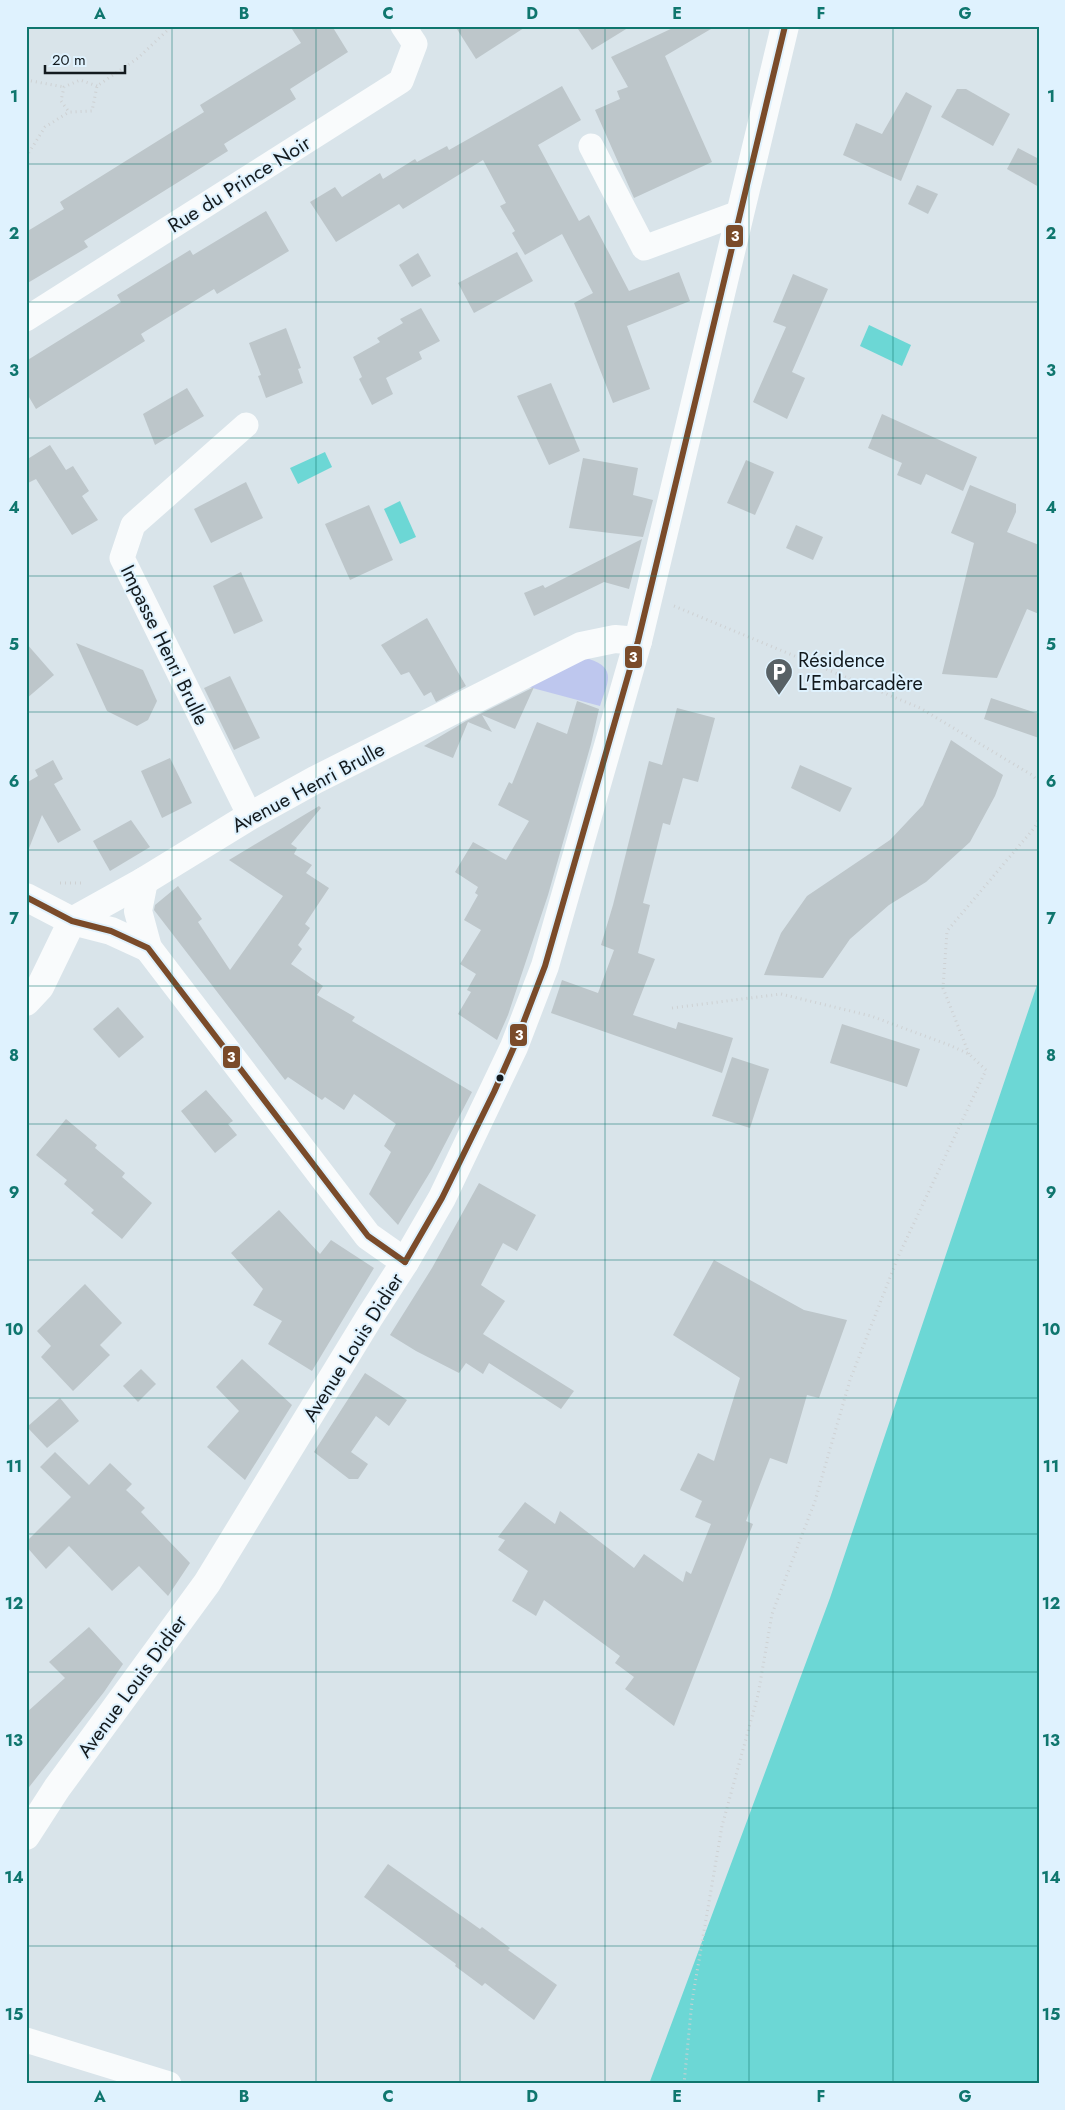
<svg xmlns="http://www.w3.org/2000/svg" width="1065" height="2110" viewBox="0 0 1065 2110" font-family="Jost,sans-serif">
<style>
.green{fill:#bec7ee}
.water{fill:#6cd7d5}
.building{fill:#bdc6ca}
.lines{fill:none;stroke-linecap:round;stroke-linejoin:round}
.path{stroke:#ced1d3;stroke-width:3;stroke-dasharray:1 4;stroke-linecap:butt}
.minor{stroke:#f9fbfc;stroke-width:25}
.tertiary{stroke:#f9fbfc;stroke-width:28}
.secondary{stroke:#f9fbfc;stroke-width:28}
.bus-1-casing{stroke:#dff2fe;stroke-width:10}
.bus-1{stroke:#7a4b2a;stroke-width:6}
.grid{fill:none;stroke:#0f766e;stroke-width:1;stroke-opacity:0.55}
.bus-dot{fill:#131a1e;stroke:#dff2fe;stroke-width:2}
.labels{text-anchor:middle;stroke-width:4;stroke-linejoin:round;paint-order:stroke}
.street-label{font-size:20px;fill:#131a1e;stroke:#dff2fe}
.poi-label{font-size:20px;fill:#131a1e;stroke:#dff2fe;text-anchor:start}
.line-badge{stroke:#dff2fe;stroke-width:2}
.badge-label{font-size:14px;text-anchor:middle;font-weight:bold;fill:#fff}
.neatline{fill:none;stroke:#0f766e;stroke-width:2}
.grid-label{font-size:16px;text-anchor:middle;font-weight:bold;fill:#0f766e}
</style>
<rect width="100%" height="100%" fill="#d9e4ea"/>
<path class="green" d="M 589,659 C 618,668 607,684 600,706 L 525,686 L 575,661 Z"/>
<g class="water">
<polygon points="869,325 911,345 902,366 860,346"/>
<polygon points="325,452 332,467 298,484 290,468"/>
<polygon points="400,501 416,537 400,544 384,509"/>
<polygon points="1039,979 1039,2084 649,2084 830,1598"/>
</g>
<g class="building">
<polygon points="290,26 332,26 348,52 290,89 296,99 224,144 228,151 84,241 88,247 26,284 26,232 64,209 60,202 204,112 200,105 301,43"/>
<polygon points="455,26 527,26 476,59"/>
<polygon points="576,26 631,26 592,50"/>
<polygon points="677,26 716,26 665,56 712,162 634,198 595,110 620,99 617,91 628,87 611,57"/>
<polygon points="562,86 581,120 538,145 579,221 589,215 629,291 679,272 690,301 627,326 650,389 613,403 574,303 593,293 562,234 525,255 512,233 515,231 500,206 506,203 483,160 403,209 399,204 336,242 310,202 335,187 342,197 380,173 383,179 415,159 417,162 447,146 449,150"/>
<polygon points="957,89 966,89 1010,114 993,146 941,117"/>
<polygon points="906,92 932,106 901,181 843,155 856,123 882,134"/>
<polygon points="1018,148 1039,159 1039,187 1007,169"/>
<polygon points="917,185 938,194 928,214 908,204"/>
<polygon points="266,211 289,251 217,294 214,289 141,334 145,341 36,409 26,392 26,361 121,302 117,295 190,250 193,255"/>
<polygon points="517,252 533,281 474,313 458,283"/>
<polygon points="418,253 431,276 412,287 399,265"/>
<polygon points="793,274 828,289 792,372 805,378 787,419 753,402 786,327 773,322"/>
<polygon points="421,308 440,341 419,352 422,359 386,378 393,394 372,405 359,379 362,377 353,357 380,342 377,338 403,323 400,319"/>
<polygon points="286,328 301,368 298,369 303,383 266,398 258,376 261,375 249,343"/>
<polygon points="551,383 580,451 549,465 517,396"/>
<polygon points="187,388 204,416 155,445 143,414"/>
<polygon points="882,414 977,457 963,491 926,474 921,485 897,475 902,463 868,448"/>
<polygon points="50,445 66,470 73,466 89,491 82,496 98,520 72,535 36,479 26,484 26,460"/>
<polygon points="583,458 638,468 633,495 653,500 643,537 569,528"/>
<polygon points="746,460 774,472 755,515 727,503"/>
<polygon points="246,482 263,518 211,543 194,509"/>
<polygon points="970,485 1016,504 1016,512 1007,532 1039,545 1039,614 1027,609 997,678 942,674 974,543 951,533"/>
<polygon points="369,505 393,560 350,580 325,524"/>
<polygon points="796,525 823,537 813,560 786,548"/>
<polygon points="642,539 629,589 604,582 534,616 524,593 543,585 545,588"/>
<polygon points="241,572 263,621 234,634 213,586"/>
<polygon points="427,618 466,686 436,702 431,692 424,696 409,672 401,675 381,645"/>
<polygon points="26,643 54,675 26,699"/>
<polygon points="76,643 143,670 157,701 148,720 137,726 107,711"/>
<polygon points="230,676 260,738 234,750 204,688"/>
<polygon points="534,687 515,729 482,715 492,732 468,722 453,758 424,746 466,721"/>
<polygon points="991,698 1039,714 1039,738 984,719"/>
<polygon points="577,701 599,709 591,744 548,895 508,1015 497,1040 458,1014 471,992 467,990 476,974 460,964 481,930 464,920 478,895 475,893 478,887 455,872 473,842 506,860 529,821 498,805 509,782 512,784 537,722 567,734"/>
<polygon points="677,708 715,718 698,782 683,778 670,825 663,823 643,903 650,905 638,953 655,959 633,1015 676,1029 678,1022 733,1038 722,1073 551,1013 562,980 598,993 614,950 601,945 613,905 649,761 662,765"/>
<polygon points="951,740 1003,775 995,796 970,842 926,882 889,905 850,939 823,978 764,975 781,933 807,896 890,840 923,805"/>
<polygon points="170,758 192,803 162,818 141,771"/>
<polygon points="53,760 63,779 54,784 81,830 58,843 42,815 28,851 26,850 26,783 38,776 35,770"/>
<polygon points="800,765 852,788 840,812 791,788"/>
<polygon points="319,806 321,808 291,844 297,848 294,854 312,865 306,873 329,888 305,924 310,928 298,945 302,949 291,964 323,986 317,995 355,1017 352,1021 472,1092 432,1169 398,1225 369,1194 391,1152 384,1146 396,1124 354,1094 344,1110 325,1097 322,1100 288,1077 285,1080 154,910 155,905 178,886 202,919 198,922 230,970 283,896 229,860"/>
<polygon points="131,820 150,847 110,871 93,841"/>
<polygon points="118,1007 144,1037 119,1058 93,1029"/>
<polygon points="842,1024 920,1049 907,1087 830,1063"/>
<polygon points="732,1057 769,1069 750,1128 712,1116"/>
<polygon points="206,1090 233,1121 228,1124 237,1135 215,1153 181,1111"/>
<polygon points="66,1119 97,1145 95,1148 125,1173 122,1177 152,1203 122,1239 91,1213 94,1210 64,1184 67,1180 36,1155"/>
<polygon points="479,1183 536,1215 517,1251 503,1243 481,1285 505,1301 483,1334 574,1391 561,1409 489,1363 483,1374 466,1363 459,1373 416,1351 390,1335 432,1268"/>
<polygon points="279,1210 320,1254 331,1240 374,1268 312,1371 268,1344 282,1321 253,1305 263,1289 231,1253"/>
<polygon points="714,1260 804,1310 847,1320 819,1398 807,1395 787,1464 770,1458 746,1521 753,1524 674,1726 625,1689 634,1677 615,1663 620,1656 544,1600 536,1616 512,1601 528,1571 498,1550 505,1540 498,1537 525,1502 555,1524 560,1511 634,1568 644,1554 683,1582 686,1571 691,1574 711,1524 695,1517 702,1501 680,1490 698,1453 714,1461 740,1378 673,1335"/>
<polygon points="85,1284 122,1323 100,1345 110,1355 73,1391 41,1357 51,1346 37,1331"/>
<polygon points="242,1359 292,1405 245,1480 207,1447 239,1411 216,1387"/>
<polygon points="141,1369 156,1384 138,1402 123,1386"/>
<polygon points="365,1373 407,1400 389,1426 376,1416 351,1452 368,1464 358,1479 349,1479 314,1452"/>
<polygon points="60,1398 79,1421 47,1448 27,1427"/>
<polygon points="55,1452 89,1485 110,1463 132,1484 126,1490 145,1508 141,1512 190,1563 168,1596 139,1566 112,1591 69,1546 46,1569 26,1546 26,1542 71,1497 40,1467"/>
<polygon points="89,1627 123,1664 104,1692 26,1791 26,1713 65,1678 49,1662"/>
<polygon points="388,1864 480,1929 482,1927 510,1948 508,1950 557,1985 534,2020 485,1983 482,1986 455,1966 456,1964 364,1897"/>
</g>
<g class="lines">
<g class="path">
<polyline points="26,80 64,87"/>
<polyline points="97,86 80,80 64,87 61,101 69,112 92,111 97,86 138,58 172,26"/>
<polyline points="26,157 45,127 69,112"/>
<polyline points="674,606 920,708 1032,775 1039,782"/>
<polyline points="60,883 82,883"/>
<polyline points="672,1008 781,994 871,1016 949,1045 969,1054 986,1070 898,1257 850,1380 815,1501 772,1614 758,1695 722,1826 692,2001 684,2084"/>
<polyline points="969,1054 943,988 947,931 1035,827 1039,819"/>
</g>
<g class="minor">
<polyline points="591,146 644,248 739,213"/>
<polyline points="26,319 401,81 415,44 403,26"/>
<polyline points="246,425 133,525 122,558 250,816"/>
<polyline points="26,2040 169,2084"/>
</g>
<g class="tertiary">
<polyline points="144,881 138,911 148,948 368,1236 405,1262"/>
<polyline points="26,897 72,921 111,931 148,948"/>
<polyline points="26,1002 40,987 72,921 144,881 250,816 315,780 581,646 615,639 638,641"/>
</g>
<polyline class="secondary" points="26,1836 57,1788 207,1583 369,1318 405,1262 442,1198 514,1047 545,966 638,641 785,26"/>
<defs>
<g id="bus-1">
<polyline points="26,897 72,921 111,931 148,948 368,1236 405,1262"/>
<polyline points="405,1262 442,1198 494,1092 514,1047 545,966 638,641 785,26"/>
</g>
</defs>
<use href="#bus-1" class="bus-1-casing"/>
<use href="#bus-1" class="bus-1"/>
</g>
<path class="grid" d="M 172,26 L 172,2084M 316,26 L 316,2084M 460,26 L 460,2084M 605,26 L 605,2084M 749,26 L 749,2084M 893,26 L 893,2084M 26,164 L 1039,164M 26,302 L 1039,302M 26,438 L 1039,438M 26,576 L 1039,576M 26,712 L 1039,712M 26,850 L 1039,850M 26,986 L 1039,986M 26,1124 L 1039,1124M 26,1260 L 1039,1260M 26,1398 L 1039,1398M 26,1534 L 1039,1534M 26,1672 L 1039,1672M 26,1808 L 1039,1808M 26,1946 L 1039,1946"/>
<defs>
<symbol id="parking-pin" viewBox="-11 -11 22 30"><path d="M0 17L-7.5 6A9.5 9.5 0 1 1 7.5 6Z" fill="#586165" stroke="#dff2fe"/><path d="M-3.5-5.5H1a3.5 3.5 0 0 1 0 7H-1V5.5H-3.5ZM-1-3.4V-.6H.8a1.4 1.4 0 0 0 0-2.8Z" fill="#fff"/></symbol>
</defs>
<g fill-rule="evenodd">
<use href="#parking-pin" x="763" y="656" width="32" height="43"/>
</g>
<circle class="bus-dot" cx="500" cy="1078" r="4.5"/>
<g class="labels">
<g class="street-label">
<text transform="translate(239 184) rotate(-32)" y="7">Rue du Prince Noir</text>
<text transform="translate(165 645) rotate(64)" y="7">Impasse Henri Brulle</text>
<text transform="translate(308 787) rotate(-28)" y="7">Avenue Henri Brulle</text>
<text transform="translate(353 1347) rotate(-58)" y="7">Avenue Louis Didier</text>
<text transform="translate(132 1686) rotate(-54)" y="7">Avenue Louis Didier</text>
</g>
<g class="poi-label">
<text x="798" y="667">Résidence<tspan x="798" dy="23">L'Embarcadère</tspan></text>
</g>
</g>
<g class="line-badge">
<rect x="725" y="224" width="19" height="24" rx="5" fill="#7a4b2a"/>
<rect x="624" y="645" width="19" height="24" rx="5" fill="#7a4b2a"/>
<rect x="509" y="1023" width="19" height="24" rx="5" fill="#7a4b2a"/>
<rect x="222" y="1045" width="19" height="24" rx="5" fill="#7a4b2a"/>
</g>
<g class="badge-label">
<text x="735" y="241">3</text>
<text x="633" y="662">3</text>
<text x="519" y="1040">3</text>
<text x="231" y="1062">3</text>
</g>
<rect width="1065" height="2110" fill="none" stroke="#dff2fe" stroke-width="55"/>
<path d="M45 65v8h80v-8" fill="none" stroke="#131a1e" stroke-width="2.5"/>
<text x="52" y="65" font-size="15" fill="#131a1e" stroke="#dff2fe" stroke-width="4" paint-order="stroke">20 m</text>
<rect x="28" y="28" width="1010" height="2054" class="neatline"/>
<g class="grid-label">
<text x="100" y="19">A</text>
<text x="244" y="19">B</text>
<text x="388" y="19">C</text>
<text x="532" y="19">D</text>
<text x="677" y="19">E</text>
<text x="821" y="19">F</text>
<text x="965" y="19">G</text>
<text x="14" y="102">1</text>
<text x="1051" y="102">1</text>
<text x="14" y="239">2</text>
<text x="1051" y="239">2</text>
<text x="14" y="376">3</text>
<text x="1051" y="376">3</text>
<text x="14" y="513">4</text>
<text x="1051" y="513">4</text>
<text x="14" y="650">5</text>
<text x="1051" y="650">5</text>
<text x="14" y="787">6</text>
<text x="1051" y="787">6</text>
<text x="14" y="924">7</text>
<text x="1051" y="924">7</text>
<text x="14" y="1061">8</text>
<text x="1051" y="1061">8</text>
<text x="14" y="1198">9</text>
<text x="1051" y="1198">9</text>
<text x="14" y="1335">10</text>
<text x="1051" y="1335">10</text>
<text x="14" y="1472">11</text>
<text x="1051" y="1472">11</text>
<text x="14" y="1609">12</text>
<text x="1051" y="1609">12</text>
<text x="14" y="1746">13</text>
<text x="1051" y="1746">13</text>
<text x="14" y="1883">14</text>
<text x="1051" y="1883">14</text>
<text x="14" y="2020">15</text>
<text x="1051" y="2020">15</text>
<text x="100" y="2102">A</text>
<text x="244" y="2102">B</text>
<text x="388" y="2102">C</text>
<text x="532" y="2102">D</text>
<text x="677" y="2102">E</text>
<text x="821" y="2102">F</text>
<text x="965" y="2102">G</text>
</g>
</svg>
